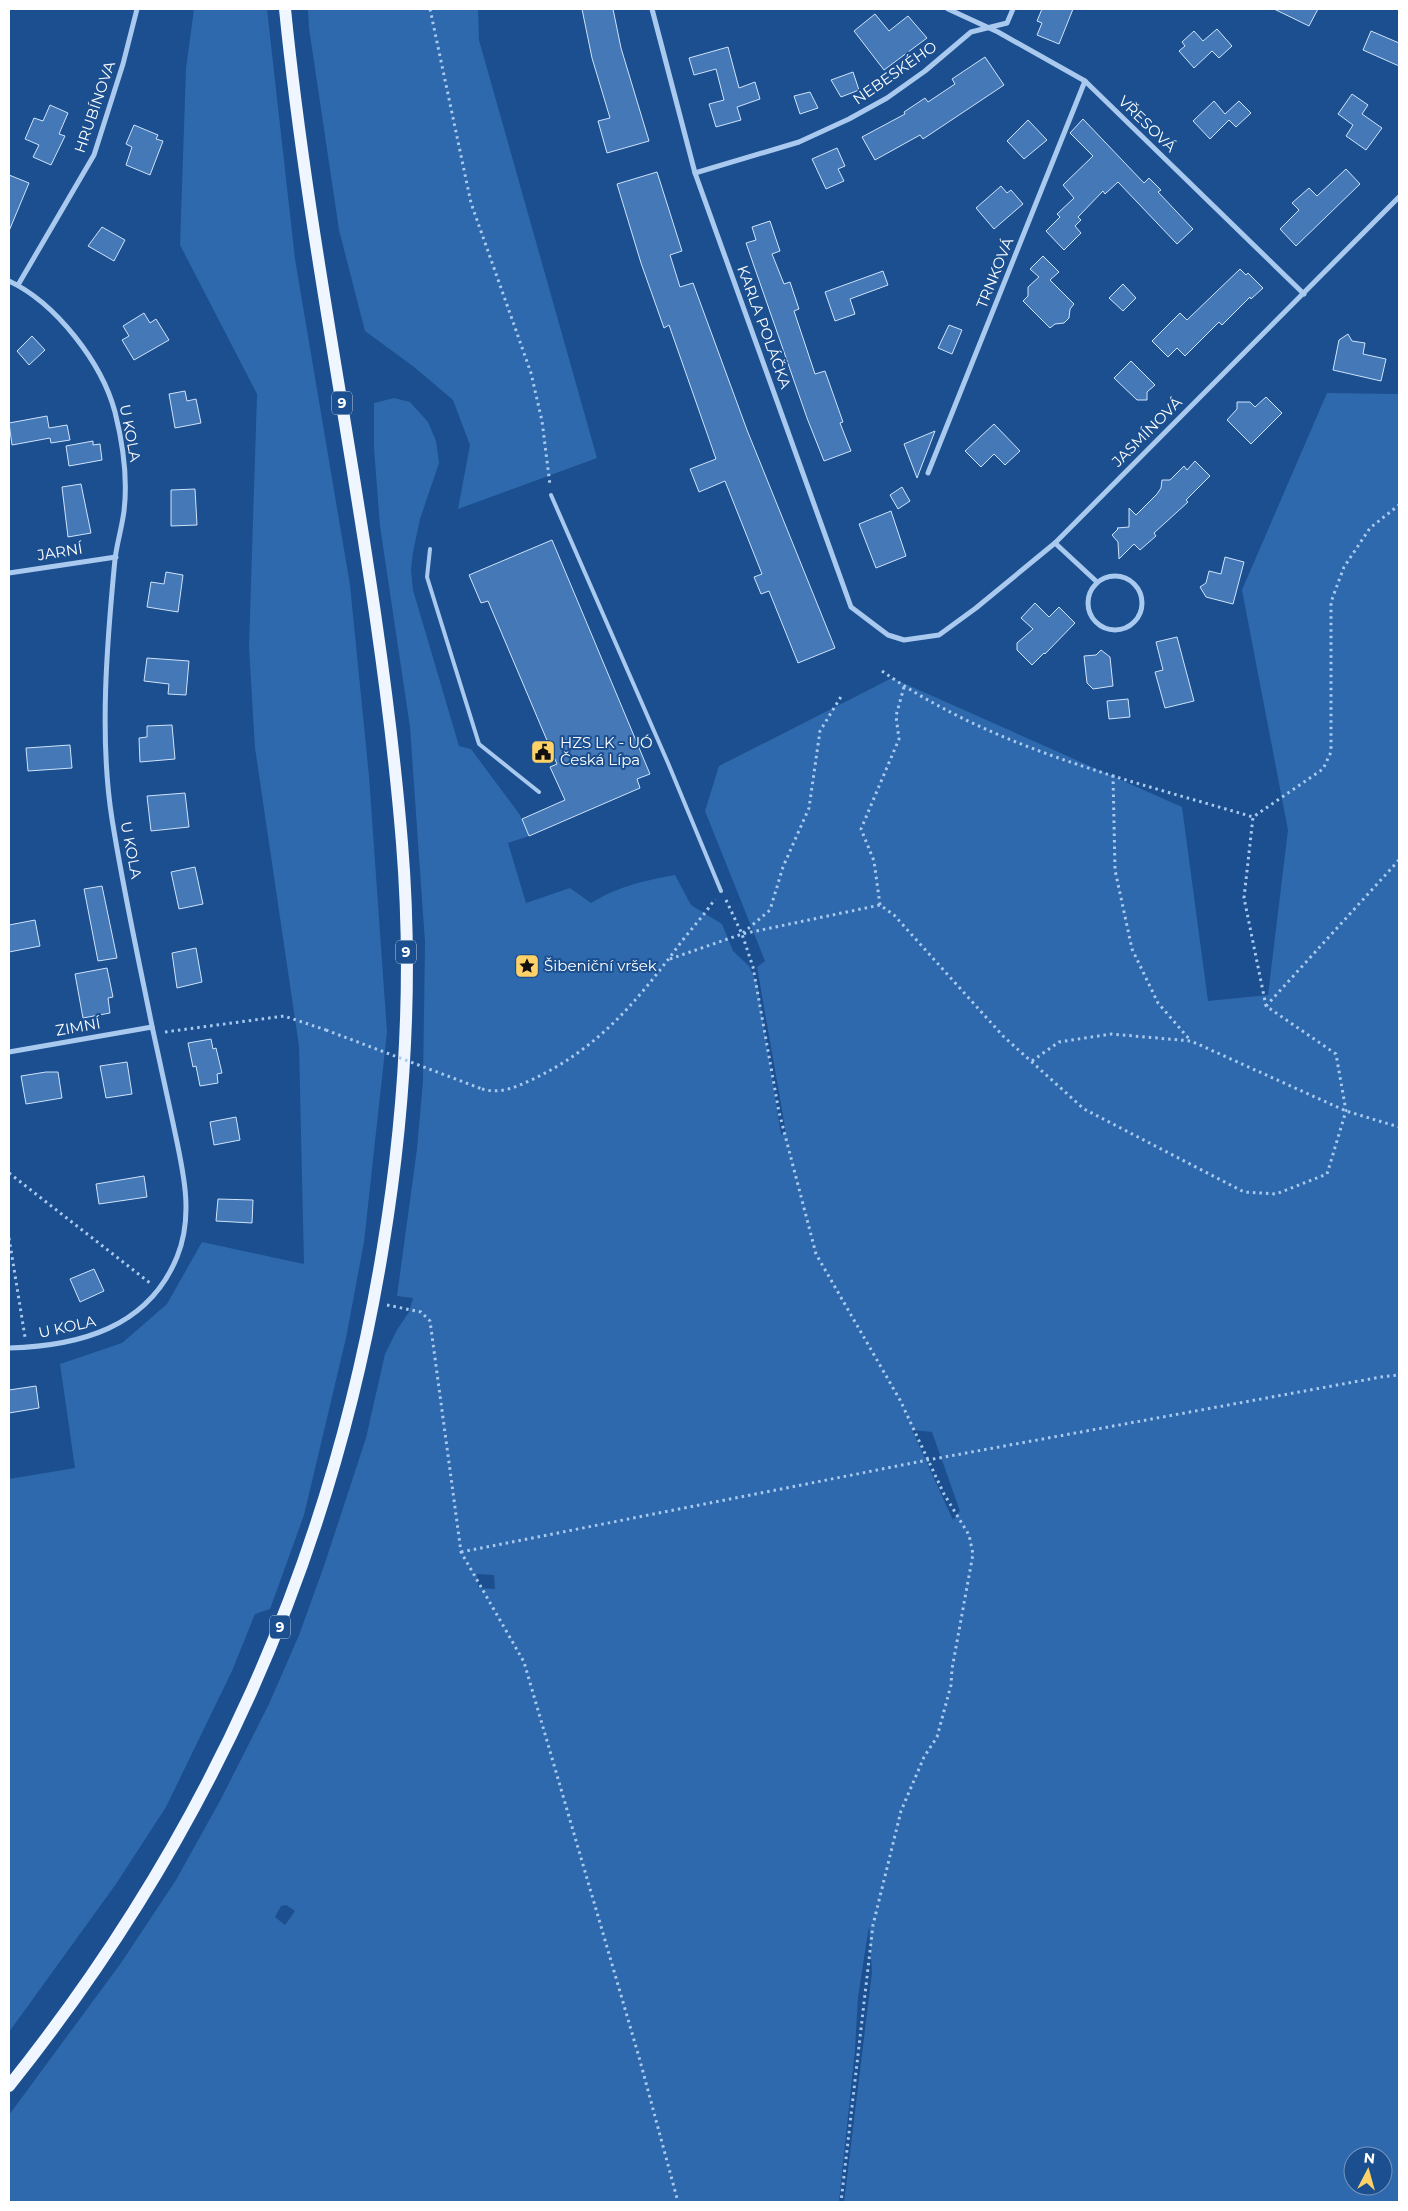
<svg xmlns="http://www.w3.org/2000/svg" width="1408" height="2211" viewBox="0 0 1408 2211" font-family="Montserrat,sans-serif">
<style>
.green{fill:#2e69ad;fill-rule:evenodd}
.building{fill:#4478b7;stroke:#cfe3fa}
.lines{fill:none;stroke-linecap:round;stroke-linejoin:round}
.path{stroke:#a9c9ee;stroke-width:3;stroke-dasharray:2.5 4;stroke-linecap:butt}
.service{stroke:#a9c9ee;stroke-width:4}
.minor{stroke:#a9c9ee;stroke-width:5}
.primary{stroke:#f0f6ff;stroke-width:12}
.path-bridge{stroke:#a9c9ee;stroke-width:3;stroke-dasharray:2.5 4;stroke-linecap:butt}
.labels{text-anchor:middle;stroke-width:4;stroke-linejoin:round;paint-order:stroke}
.shield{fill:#1b4f8f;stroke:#bbcadd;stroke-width:1}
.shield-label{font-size:14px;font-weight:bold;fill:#fff}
.street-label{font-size:15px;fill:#fff;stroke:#1b4f8f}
.poi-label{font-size:15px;fill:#fff;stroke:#1b4f8f;text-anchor:start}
</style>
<rect width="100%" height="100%" fill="#1b4f8f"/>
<g class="green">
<polygon points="194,9 267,9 295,259 350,585 369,776 387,1032 364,1242 346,1338 304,1515 270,1609 255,1614 232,1671 166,1807 116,1884 9,2032 9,1479 75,1468 60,1364 122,1343 167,1304 202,1242 304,1264 299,1046 255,748 249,647 257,394 180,245 186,69"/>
<polygon points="308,9 478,9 479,40 597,458 458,509 470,445 453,400 414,367 365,331 339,230 309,28"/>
<path d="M 1327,393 L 1399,394 L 1399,2202 L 844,2202 L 872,1972 L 869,1926 L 858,1997 L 855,2050 L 839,2202 L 9,2202 L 9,2115 L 121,1963 L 176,1880 L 221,1799 L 269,1704 L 299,1635 L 324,1566 L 366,1438 L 385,1354 L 397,1330 L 409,1312 L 413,1298 L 397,1296 L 417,1149 L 423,1081 L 425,942 L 410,727 L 380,526 L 374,448 L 374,403 L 394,398 L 410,402 L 428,422 L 436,441 L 439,463 L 420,519 L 413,552 L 411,570 L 413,590 L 459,746 L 471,749 L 520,815 L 529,836 L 508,843 L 526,903 L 570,888 L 591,903 C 619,886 643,881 675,875 L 691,905 L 722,924 L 733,951 L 749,966 L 757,984 L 781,1134 L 786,1133 L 757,967 L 765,961 L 705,811 L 719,766 L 892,678 L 1182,807 L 1208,1001 L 1268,995 L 1288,830 L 1242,590 ZM 912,1430 L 932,1432 L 960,1511 L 953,1520 ZM 477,1574 L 494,1575 L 495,1589 L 478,1588 ZM 286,1905 L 295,1911 L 285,1925 L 275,1917 L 281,1906 ZM 1353,2156 L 1383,2156 L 1383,2186 L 1353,2186 Z"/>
</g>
<g class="building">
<polygon points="582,9 613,9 621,48 649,141 607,153 598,121 610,118 592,58"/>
<polygon points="1042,9 1073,9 1059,44 1037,35 1042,23 1037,21"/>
<polygon points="1274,9 1318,9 1309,26"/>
<polygon points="875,14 889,31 908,16 927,38 884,70 854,31"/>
<polygon points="1217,29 1232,46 1219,58 1212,51 1194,68 1179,51 1185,46 1182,42 1194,31 1203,41"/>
<polygon points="1371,31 1399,43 1399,66 1363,50"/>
<polygon points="728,47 739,88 755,82 760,99 737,107 741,120 716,127 709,104 724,100 716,69 694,75 689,58"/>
<polygon points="985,57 1004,85 923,139 920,135 875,160 862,137 905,114 904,112 925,98 928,102 955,84 952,79"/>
<polygon points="853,72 859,90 841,97 831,80"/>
<polygon points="810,92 818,108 800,114 794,96"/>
<polygon points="1352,94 1368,105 1362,114 1382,128 1366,150 1346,136 1353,125 1338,114"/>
<polygon points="1214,101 1225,114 1239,101 1251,113 1236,127 1229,120 1210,139 1193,121"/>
<polygon points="50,105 68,113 59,134 65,136 51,165 33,157 39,145 25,139 34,118 43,121"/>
<polygon points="1083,119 1144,183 1149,178 1161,190 1158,192 1193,229 1177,244 1118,182 1105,194 1103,191 1078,217 1081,220 1075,226 1081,233 1064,250 1046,231 1060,217 1057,214 1074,198 1063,185 1093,156 1070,133"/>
<polygon points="1028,120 1047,140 1024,159 1007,141"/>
<polygon points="134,125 158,135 156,139 163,141 150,175 126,165 132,147 126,144"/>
<polygon points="837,148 845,166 838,169 844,181 826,189 812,159"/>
<polygon points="1346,169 1360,184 1296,246 1280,229 1299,210 1292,203 1309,188 1317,196"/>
<polygon points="657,172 682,251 670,255 680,287 693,283 747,430 835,648 798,663 769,591 761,594 754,577 762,574 725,481 699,492 690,469 716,459 669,325 664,328 641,263 617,184"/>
<polygon points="9,175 29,183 9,231"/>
<polygon points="1001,186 1007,193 1011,190 1023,204 994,229 976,208"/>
<polygon points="770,221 780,251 772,254 784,284 790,282 799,309 794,311 815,374 825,371 843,422 840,423 851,451 824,461 807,418 746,243 756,240 752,227"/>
<polygon points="102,227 125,240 114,261 88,246"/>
<polygon points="1043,256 1059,272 1050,280 1074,304 1070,309 1069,318 1064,323 1055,324 1050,328 1023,301 1028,296 1028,287 1039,277 1030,269"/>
<polygon points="1240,269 1246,275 1248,273 1263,288 1251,299 1250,297 1222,325 1219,322 1185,356 1177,348 1168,357 1152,341 1180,313 1187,320"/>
<polygon points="883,271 888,285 850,299 855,314 835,321 825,292"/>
<polygon points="1123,284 1136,298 1123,311 1109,298"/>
<polygon points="144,313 150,323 156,319 169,340 134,360 122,340 129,336 123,326"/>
<polygon points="949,325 962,330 952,354 938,348"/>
<polygon points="1348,334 1352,341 1365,343 1363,354 1386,359 1381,381 1333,370 1339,340"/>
<polygon points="32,336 45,350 29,365 17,351"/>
<polygon points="1131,361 1155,385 1147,392 1147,400 1137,400 1114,378"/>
<polygon points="185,391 187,401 196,399 201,423 175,428 169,394"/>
<polygon points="1266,397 1282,413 1251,444 1227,420 1237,409 1237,402 1250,402 1255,407"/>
<polygon points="47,416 49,428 67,425 70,440 51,443 50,438 12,445 9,423"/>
<polygon points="994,424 1020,451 1005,465 994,454 981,467 965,451"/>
<polygon points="935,431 917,478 904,444"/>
<polygon points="93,441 93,445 100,444 102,460 69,466 66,446"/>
<polygon points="1195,461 1210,476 1186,500 1188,502 1154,533 1156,536 1140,550 1134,544 1119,559 1118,542 1112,535 1118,529 1117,528 1129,527 1129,508 1136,515 1157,494 1161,488 1162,480 1170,480 1184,466 1187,470"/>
<polygon points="81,484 91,533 68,537 62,487"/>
<polygon points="902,487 910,501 898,509 890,495"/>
<polygon points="195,489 197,525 171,526 171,490"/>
<polygon points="891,511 906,556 876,568 859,524"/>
<polygon points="552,540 650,774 637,779 640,788 529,836 522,819 565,800 550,767 557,764 488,601 481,603 469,575"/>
<polygon points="1225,557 1244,562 1233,604 1206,597 1200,587 1206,583 1209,571 1221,574"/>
<polygon points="166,572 183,575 178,612 147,607 151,582 164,584"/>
<polygon points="1035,603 1049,617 1059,607 1075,623 1045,654 1044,653 1032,665 1017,650 1017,643 1033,629 1021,618"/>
<polygon points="1177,637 1194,701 1165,708 1155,672 1163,670 1156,642"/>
<polygon points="1101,650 1110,657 1113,686 1093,689 1087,683 1084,656 1096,655"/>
<polygon points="147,658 189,661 186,695 168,694 169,684 144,681"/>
<polygon points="1128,699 1130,717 1109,719 1107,701"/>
<polygon points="172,725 175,759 140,762 139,738 147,737 147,726"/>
<polygon points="70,745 72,768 28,771 26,748"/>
<polygon points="185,793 189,827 151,831 147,796"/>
<polygon points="195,867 203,904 179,909 171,872"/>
<polygon points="102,886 117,958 98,961 84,889"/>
<polygon points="35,920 40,946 9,952 9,925"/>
<polygon points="196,948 202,982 177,988 172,953"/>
<polygon points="107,968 113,997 108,998 110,1013 83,1018 75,974"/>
<polygon points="211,1039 213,1049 216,1048 222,1073 217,1074 218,1083 200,1086 196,1066 193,1067 188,1043"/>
<polygon points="127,1062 132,1094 106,1098 100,1066"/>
<polygon points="46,1072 58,1072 62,1098 26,1104 21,1076"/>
<polygon points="236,1117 240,1140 214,1145 210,1122"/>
<polygon points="144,1176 147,1197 99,1204 96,1184"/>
<polygon points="218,1199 253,1200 252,1223 216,1221"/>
<polygon points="94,1269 104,1291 80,1302 70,1279"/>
<polygon points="36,1386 39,1408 9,1413 9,1390"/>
</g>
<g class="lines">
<g class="path">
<polyline points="430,9 471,203 531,373 542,421 550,485"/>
<path d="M 882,671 C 993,749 1126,779 1253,817"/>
<polyline points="1113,775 1115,870 1132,949 1158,1003 1190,1040"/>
<polyline points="726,900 742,934 753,967 779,1112 816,1254 900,1400 944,1494 969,1535 973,1554 952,1669 951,1685 937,1737 924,1757 901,1811 873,1925 841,2202"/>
<polyline points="880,905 874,861 861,829 899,739 896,716 904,687"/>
<polyline points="743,933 770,910 783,867 809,808 820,731 842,695"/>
<polyline points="670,959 742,934 880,905 894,915 1003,1036 1084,1109 1244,1192 1276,1194 1327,1174 1346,1111 1336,1054 1266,1006 1244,898 1253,817 1323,769 1331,752 1331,602 1344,567 1370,528 1399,505"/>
<polyline points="1266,1006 1399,860"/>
<polyline points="165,1032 284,1016 326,1030"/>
<polyline points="1032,1061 1059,1042 1111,1034 1191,1041 1346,1111 1399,1127"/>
<path d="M 482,1089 C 499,1094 514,1088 529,1081 C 599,1049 638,1000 682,941 C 693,927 705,914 715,899"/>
<polyline points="9,1173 150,1283"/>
<polyline points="9,1238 25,1337"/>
<polyline points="387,1305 421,1312 430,1321 461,1552 524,1662 639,2057 678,2202"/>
<polyline points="461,1552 928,1460 1381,1377 1399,1375"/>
</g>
<g class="service">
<polyline points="551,495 668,763 721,891"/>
<polyline points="430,549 427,577 479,744 539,792"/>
</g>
<g class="minor">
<polyline points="652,9 695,173 851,607 888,635 904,640 939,635 976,608 1055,543 1399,197"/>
<polyline points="948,9 998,32 1085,81 1304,294"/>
<polyline points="695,173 799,142 849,119 887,98 925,71 971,32 1007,23 1013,9"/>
<path d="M 9,281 C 56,303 102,363 115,412 C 123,444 128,478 124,511 C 122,527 117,543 115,559 C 107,642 99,737 112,819 C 123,888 138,957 152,1026 C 159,1058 166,1091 173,1123 C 182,1167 195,1213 177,1257 C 148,1328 79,1346 9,1348"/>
<polyline points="18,285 94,155 123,64 137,9"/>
<polyline points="928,473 1085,81"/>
<polyline points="1055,543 1097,582"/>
<polyline points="9,573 116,557"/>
<circle cx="1115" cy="603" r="27"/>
<polyline points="9,1052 152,1027"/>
</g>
<path class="primary" d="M 9,2086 C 208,1837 332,1562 383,1247 C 405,1114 413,978 402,843 C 379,563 313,288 285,9"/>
<polyline class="path-bridge" points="326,1030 482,1089"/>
</g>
<defs>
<symbol id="civic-square" viewBox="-11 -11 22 22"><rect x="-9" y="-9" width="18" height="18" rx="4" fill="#ffd166" stroke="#1b4f8f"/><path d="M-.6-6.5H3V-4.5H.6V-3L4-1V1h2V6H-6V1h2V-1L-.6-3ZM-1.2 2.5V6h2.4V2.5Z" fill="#111"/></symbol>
<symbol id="sight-square" viewBox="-11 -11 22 22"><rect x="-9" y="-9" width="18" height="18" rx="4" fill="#ffd166" stroke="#1b4f8f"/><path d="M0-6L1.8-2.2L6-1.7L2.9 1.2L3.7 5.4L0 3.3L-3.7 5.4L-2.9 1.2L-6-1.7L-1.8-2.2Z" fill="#111"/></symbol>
</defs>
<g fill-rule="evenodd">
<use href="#civic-square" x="529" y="738" width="28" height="28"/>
<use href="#sight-square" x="513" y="952" width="28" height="28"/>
</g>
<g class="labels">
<g class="shield">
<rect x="332" y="391.5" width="20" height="23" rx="4"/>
<rect x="396" y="940.5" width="20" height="23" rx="4"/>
<rect x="270" y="1615.5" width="20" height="23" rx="4"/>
</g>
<g class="shield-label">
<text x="342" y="408">9</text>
<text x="406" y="957">9</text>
<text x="280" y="1632">9</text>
</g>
<g class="street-label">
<text transform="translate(895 73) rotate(-35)" y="5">NEBESKÉHO</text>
<text transform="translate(95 107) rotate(-71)" y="5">HRUBÍNOVA</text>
<text transform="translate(1147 124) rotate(44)" y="5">VŘESOVÁ</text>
<text transform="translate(995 273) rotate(-68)" y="5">TRNKOVÁ</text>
<text transform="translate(764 327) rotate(70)" y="5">KARLA POLÁČKA</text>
<text transform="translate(1147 432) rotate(-45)" y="5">JASMÍNOVÁ</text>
<text transform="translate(130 433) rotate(79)" y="5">U KOLA</text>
<text transform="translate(60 552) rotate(-9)" y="5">JARNÍ</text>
<text transform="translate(131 850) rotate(79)" y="5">U KOLA</text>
<text transform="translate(78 1027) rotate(-10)" y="5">ZIMNÍ</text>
<text transform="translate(67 1327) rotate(-12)" y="5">U KOLA</text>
</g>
<g class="poi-label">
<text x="560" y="748">HZS LK - UÓ<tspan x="560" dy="17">Česká Lípa</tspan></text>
<text x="544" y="971">Šibeniční vršek</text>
</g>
</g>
<rect width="1408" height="2211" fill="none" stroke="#ffffff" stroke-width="20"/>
<g transform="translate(1368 2171) rotate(6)"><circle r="24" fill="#1b4f8f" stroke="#7695bc"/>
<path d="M0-4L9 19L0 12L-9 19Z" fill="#ffd166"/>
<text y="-8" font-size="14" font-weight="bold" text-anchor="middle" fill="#ffffff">N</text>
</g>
</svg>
